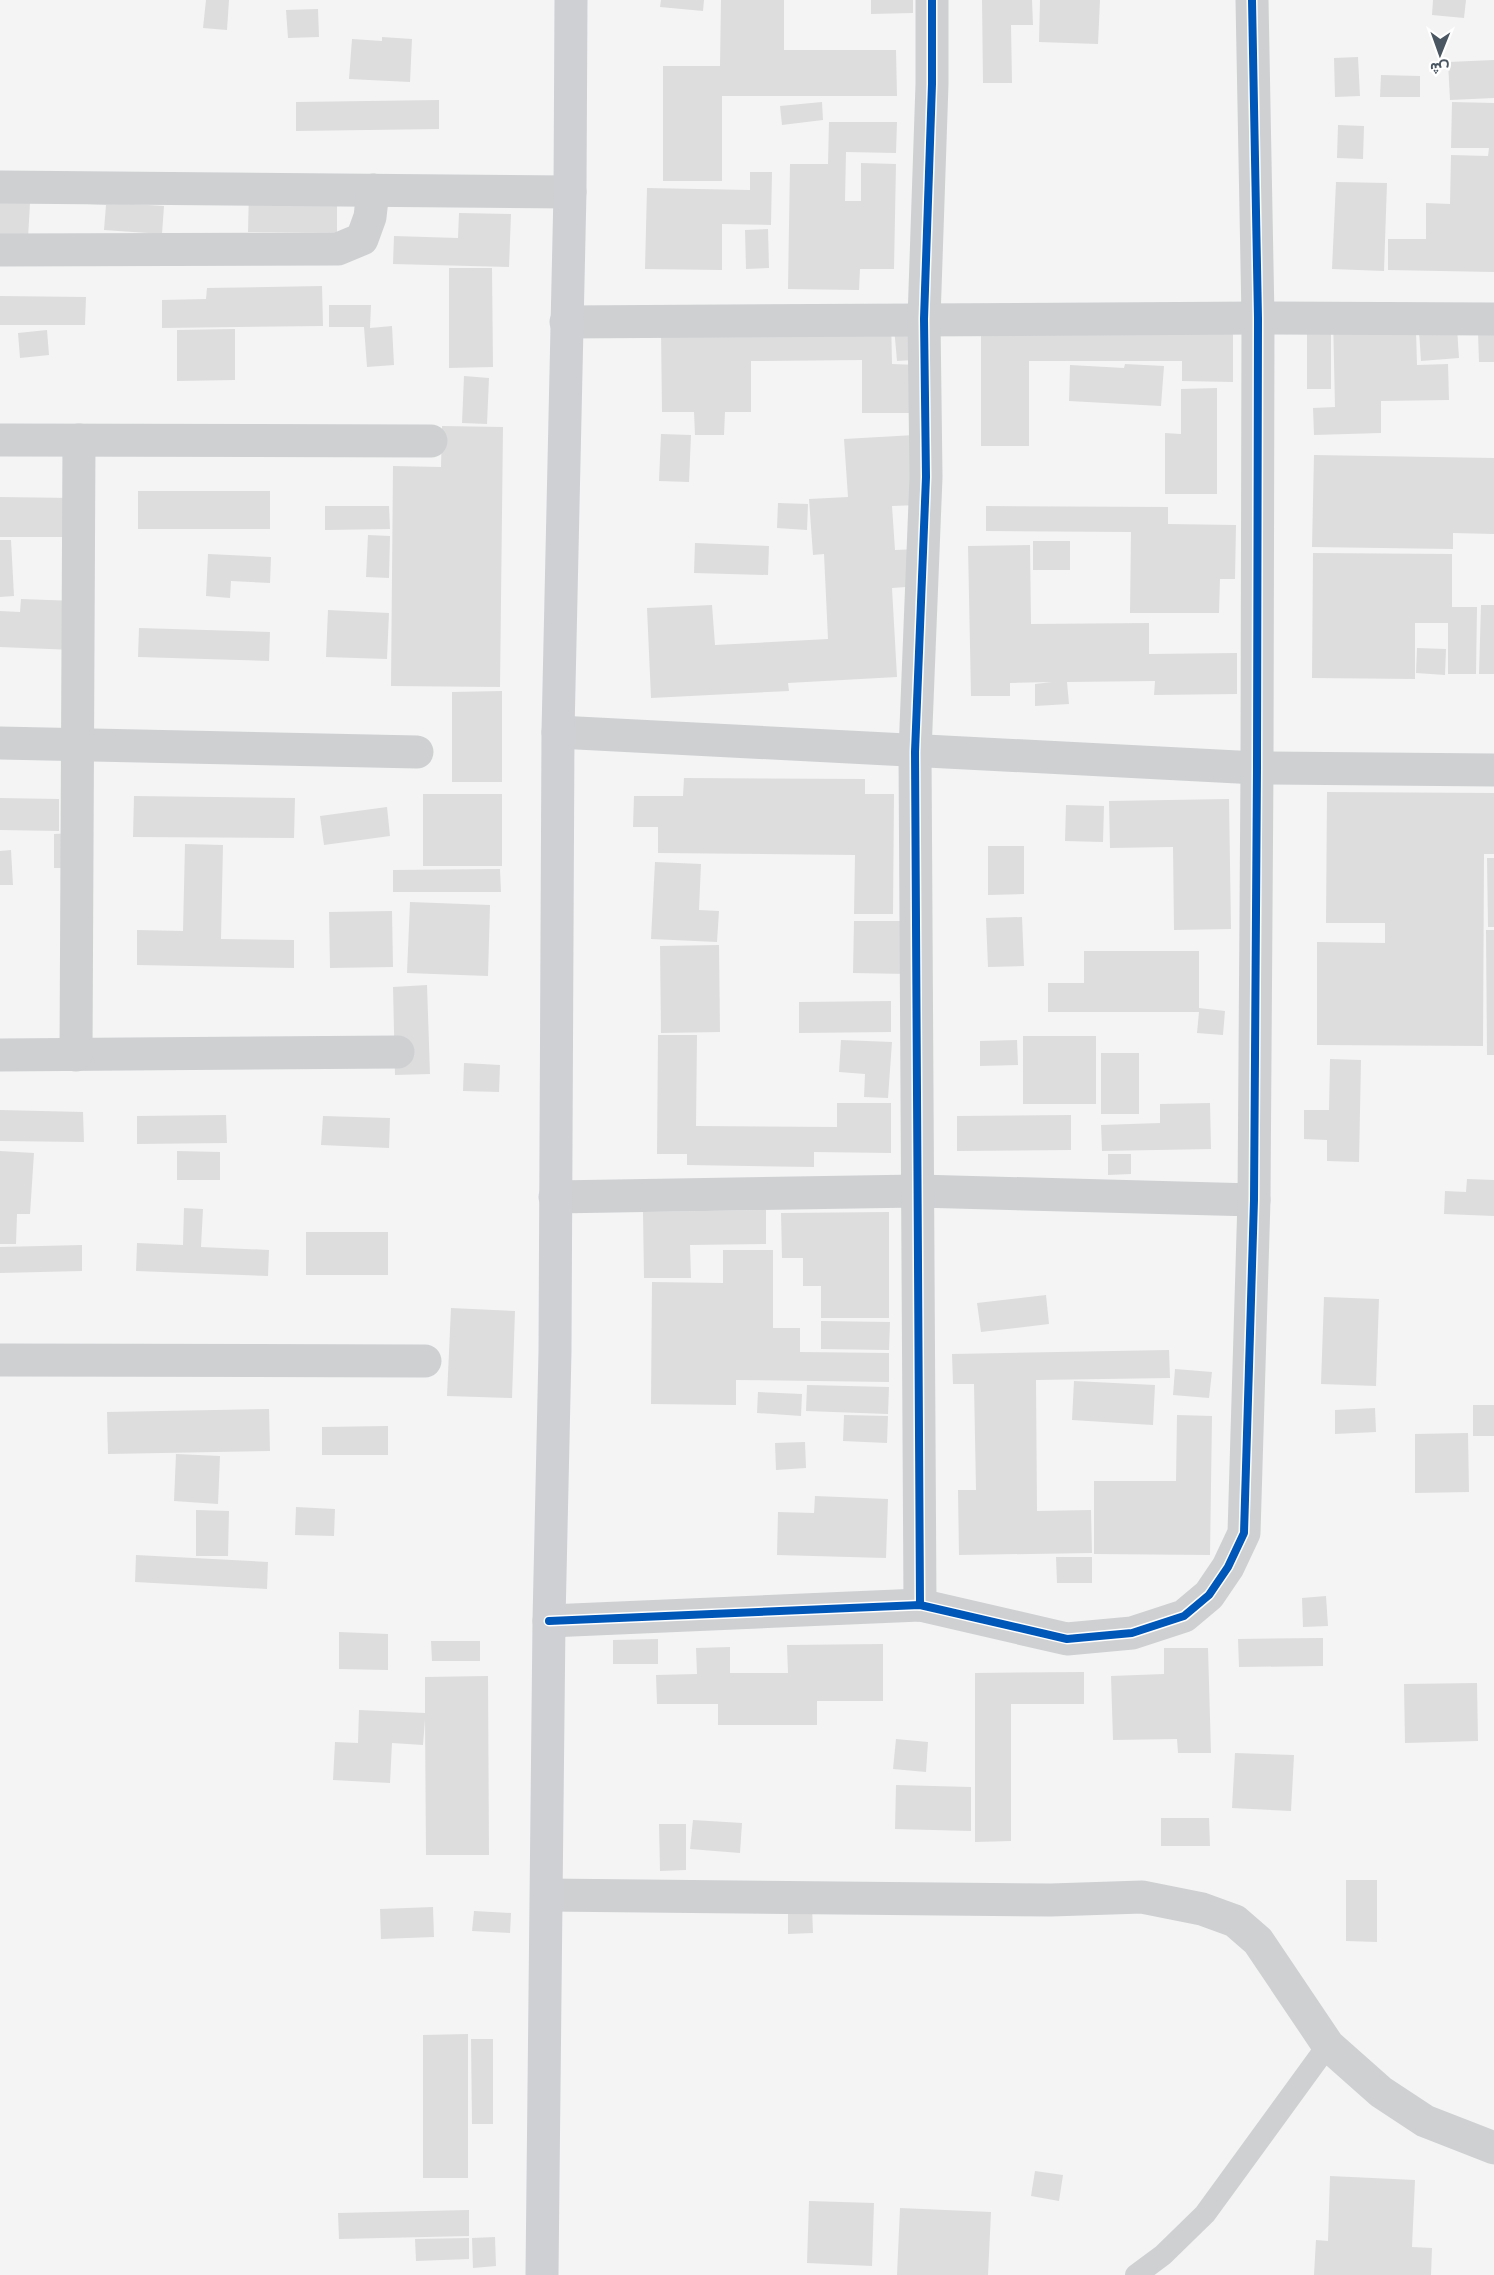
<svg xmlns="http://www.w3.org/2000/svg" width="1494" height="2275" viewBox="0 0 1494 2275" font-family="Signika,Vazirmatn,sans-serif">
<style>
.building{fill:#ddddde}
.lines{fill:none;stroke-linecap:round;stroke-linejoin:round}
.service{stroke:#ced0d2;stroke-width:22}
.minor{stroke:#ced0d2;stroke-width:33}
.secondary{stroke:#ced0d4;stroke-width:33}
.cycleway-casing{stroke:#fff;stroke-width:11}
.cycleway{stroke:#0057b8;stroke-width:8}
</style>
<rect width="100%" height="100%" fill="#f4f4f4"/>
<g class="building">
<polygon points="206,0 229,0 227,30 203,28"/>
<polygon points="661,0 704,0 703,11 660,7"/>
<polygon points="721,0 784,0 784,50 896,50 897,96 722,96 722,181 663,181 663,66 720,66"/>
<polygon points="871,0 913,0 913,13 871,14"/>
<polygon points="982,0 1032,0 1033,25 1011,25 1012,83 983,83"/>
<polygon points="1040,0 1100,0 1098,44 1039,42"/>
<polygon points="1433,0 1466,0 1464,18 1432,15"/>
<polygon points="318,9 319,37 288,38 286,10"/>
<polygon points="382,37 412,39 410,82 349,79 352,39 382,41"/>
<polygon points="1358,57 1360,96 1335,97 1334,58"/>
<polygon points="1494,60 1494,98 1450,100 1448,62"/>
<polygon points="1381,75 1420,76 1420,97 1380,97"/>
<polygon points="439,100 439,129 296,131 296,102"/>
<polygon points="822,102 823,120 782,125 780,106"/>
<polygon points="1452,102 1494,103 1494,272 1388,270 1388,239 1426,239 1426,203 1450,204 1451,155 1488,156 1489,148 1451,148"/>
<polygon points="829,122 897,122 896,153 846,152 845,201 861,201 861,163 896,164 894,269 860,269 859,290 788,289 790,164 828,164"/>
<polygon points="1338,125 1364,126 1363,159 1337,158"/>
<polygon points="750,172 772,172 771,225 722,224 722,270 645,269 647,188 750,190"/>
<polygon points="89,179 132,204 164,206 162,234 104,230 106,205 87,204"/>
<polygon points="1336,182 1387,183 1384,271 1332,269"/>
<polygon points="249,188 337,189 337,233 248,232"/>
<polygon points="0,202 30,203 28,238 0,236"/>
<polygon points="459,213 511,214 509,267 393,264 394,236 458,238"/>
<polygon points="768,229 769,268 746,269 745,230"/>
<polygon points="449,268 492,268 493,367 449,368"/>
<polygon points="322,286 323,326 162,328 162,300 206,299 207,288"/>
<polygon points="0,296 86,297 85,325 0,325"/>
<polygon points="329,305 371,305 370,328 392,326 394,365 367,367 364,327 329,327"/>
<rect x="1307" y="315" width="24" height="74"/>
<polygon points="891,316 892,364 918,365 918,413 862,413 862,360 751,361 751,412 725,412 724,435 695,435 694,412 662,412 661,330"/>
<polygon points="1333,316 1416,330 1417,365 1448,364 1449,400 1381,401 1381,433 1314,435 1313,408 1335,407"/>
<polygon points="1233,320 1233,382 1182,381 1182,361 1029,361 1029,446 981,446 981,321"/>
<polygon points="912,326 914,360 897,361 894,327"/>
<polygon points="1457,328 1459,358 1421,361 1419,331"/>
<polygon points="235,329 235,380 177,381 177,330"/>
<polygon points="47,330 49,355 20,358 18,333"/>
<polygon points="1478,332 1494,332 1494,362 1479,362"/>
<polygon points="1125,364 1164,366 1161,406 1069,401 1070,365 1124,368"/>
<polygon points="464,376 489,378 487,424 462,423"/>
<polygon points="1217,388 1217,494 1165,494 1165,433 1181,434 1181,389"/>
<polygon points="442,426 503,427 500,687 391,686 393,466 441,467"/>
<polygon points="661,434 691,435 689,482 659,481"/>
<polygon points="915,435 919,505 892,506 895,550 918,549 920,586 892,588 897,677 788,683 789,691 651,698 647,608 712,605 715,645 828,639 824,554 813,555 809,499 848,497 844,439"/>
<polygon points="1314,455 1494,458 1494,534 1453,533 1453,549 1312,547"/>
<rect x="138" y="491" width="132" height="38"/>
<polygon points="0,497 74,498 74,537 0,537"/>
<polygon points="778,503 808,504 807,530 777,528"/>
<polygon points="325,506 389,506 390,529 325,530"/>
<polygon points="986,506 1168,507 1168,524 1236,525 1235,579 1220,579 1219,613 1130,613 1131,532 986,531"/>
<polygon points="368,535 390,536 389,578 366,577"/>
<polygon points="0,540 11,540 14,596 0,597"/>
<rect x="1033" y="541" width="37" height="29"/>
<polygon points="695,543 769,546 768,575 694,573"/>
<polygon points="1030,545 1031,624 1149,623 1149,654 1237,653 1237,694 1154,695 1155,681 1067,682 1069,704 1035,706 1035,684 1052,682 1010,683 1010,696 971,696 968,546"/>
<polygon points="1313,553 1452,554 1452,607 1477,607 1476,674 1448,674 1448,623 1415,623 1415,679 1312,678"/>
<polygon points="208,554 271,557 270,583 231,581 230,598 206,596"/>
<polygon points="21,599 76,601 74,650 0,647 0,611 20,612"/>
<polygon points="1481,605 1494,605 1494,674 1479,674"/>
<polygon points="328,610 389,613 387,659 326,657"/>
<polygon points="139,628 270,632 269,661 138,657"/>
<polygon points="1417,648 1446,649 1445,675 1416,673"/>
<polygon points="502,691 502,782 452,782 452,692"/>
<polygon points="684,778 865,779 865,794 894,794 893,914 854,914 855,855 658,853 658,827 633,827 634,796 683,796"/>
<polygon points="1327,792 1494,793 1494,854 1484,854 1483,1046 1317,1045 1317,942 1385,943 1385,923 1326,923"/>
<rect x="423" y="794" width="79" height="72"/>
<polygon points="134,796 295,798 294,838 133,837"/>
<polygon points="0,798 59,799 59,831 0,830"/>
<polygon points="1229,799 1231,929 1174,930 1173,847 1110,848 1109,801"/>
<polygon points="1066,805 1104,806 1103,842 1065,841"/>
<polygon points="387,807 390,836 324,845 320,816"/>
<polygon points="75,833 75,868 54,868 54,834"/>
<polygon points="185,844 223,845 221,939 294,940 294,968 137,965 137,930 183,931"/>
<polygon points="988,846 1024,846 1024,894 988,895"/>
<polygon points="11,850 13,885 0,885 0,851"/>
<polygon points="1487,858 1494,858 1494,927 1488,927"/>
<polygon points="655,862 701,864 699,910 719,911 717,942 651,939"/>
<polygon points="500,869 501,892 393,892 393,870"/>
<polygon points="410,902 490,905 488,976 407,973"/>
<polygon points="392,911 393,967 330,968 329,912"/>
<polygon points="1022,917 1024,966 988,967 986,918"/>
<polygon points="854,921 908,921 908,974 853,973"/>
<polygon points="1486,930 1494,930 1494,1055 1487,1055"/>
<polygon points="719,945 720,1032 661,1033 660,946"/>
<polygon points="1084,951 1199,951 1199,1008 1225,1011 1223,1035 1197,1033 1199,1012 1048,1012 1048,983 1084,983"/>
<polygon points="427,985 430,1074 395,1075 393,987"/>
<polygon points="891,1001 891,1032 799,1033 799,1002"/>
<polygon points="658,1035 697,1035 696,1126 837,1127 837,1103 891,1103 891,1153 814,1152 814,1167 687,1165 687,1154 657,1154"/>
<rect x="1023" y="1036" width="73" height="68"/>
<polygon points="841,1040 892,1042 888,1098 864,1097 865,1074 839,1072"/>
<polygon points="1017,1040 1018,1065 980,1066 980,1041"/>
<rect x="1101" y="1053" width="38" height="61"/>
<polygon points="1330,1059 1361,1060 1359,1162 1327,1161 1327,1140 1304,1139 1304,1110 1329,1110"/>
<polygon points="464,1063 500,1065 499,1092 463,1091"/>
<polygon points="1210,1103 1211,1149 1102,1151 1101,1125 1160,1123 1160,1104"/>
<polygon points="0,1110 83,1112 84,1142 0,1141"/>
<polygon points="226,1115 227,1143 137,1144 137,1116"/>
<polygon points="1071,1115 1071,1150 957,1151 957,1116"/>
<polygon points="323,1116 390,1118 389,1148 321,1145"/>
<polygon points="0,1151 34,1153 30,1214 17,1214 16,1244 0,1244"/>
<polygon points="177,1151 220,1152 220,1180 177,1180"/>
<polygon points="1108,1154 1131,1154 1131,1174 1108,1175"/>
<polygon points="1467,1179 1494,1180 1494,1216 1444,1214 1445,1191 1466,1192"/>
<polygon points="184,1208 203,1209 201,1247 269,1250 268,1276 136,1271 137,1243 183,1245"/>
<polygon points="766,1210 766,1244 690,1245 691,1278 644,1278 643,1212"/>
<polygon points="889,1212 889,1318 821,1318 821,1286 803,1286 803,1258 782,1258 781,1213"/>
<rect x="306" y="1232" width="82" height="43"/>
<polygon points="82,1245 82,1271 0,1273 0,1247"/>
<polygon points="723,1250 773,1250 773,1328 800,1328 800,1352 889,1353 889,1382 736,1380 736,1405 651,1404 652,1282 723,1283"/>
<polygon points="1046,1295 1049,1324 981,1332 977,1303"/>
<polygon points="1324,1297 1379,1299 1376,1386 1321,1384"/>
<polygon points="451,1308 515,1311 512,1398 447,1396"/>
<polygon points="821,1321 890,1322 889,1350 821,1349"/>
<polygon points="1169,1350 1170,1378 1036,1380 1037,1511 1091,1510 1092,1553 959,1555 958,1490 976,1490 974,1384 953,1384 952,1354"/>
<polygon points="1175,1369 1212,1372 1209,1398 1173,1395"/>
<polygon points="1074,1381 1155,1385 1153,1425 1072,1420"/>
<polygon points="807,1385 889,1387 888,1414 806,1411"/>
<polygon points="758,1392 802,1394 801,1416 757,1413"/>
<rect x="1473" y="1405" width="21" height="31"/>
<polygon points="1375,1408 1376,1432 1335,1434 1335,1410"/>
<polygon points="269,1409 270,1451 108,1454 107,1412"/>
<polygon points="844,1415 888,1416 887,1443 843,1441"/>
<polygon points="1177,1415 1212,1416 1210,1555 1094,1554 1094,1481 1176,1481"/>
<polygon points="388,1426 388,1455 322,1455 322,1427"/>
<polygon points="1468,1433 1469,1492 1415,1493 1415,1434"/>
<polygon points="805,1442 806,1468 776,1470 775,1443"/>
<polygon points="176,1454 220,1456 218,1504 174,1501"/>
<polygon points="815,1496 888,1499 886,1558 777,1555 778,1512 814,1513"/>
<polygon points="296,1507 335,1509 334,1536 295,1535"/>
<polygon points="196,1510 229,1511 228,1556 196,1556"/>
<polygon points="136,1555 268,1562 267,1589 135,1582"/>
<polygon points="1056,1557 1092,1557 1092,1583 1057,1583"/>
<polygon points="1326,1596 1328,1626 1303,1627 1302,1598"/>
<polygon points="339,1632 388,1634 388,1670 339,1669"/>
<polygon points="1323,1638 1323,1666 1239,1667 1238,1639"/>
<polygon points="658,1639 658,1664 613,1664 613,1640"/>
<polygon points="431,1641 480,1641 480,1661 432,1661"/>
<polygon points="883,1644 883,1701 817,1701 817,1725 718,1725 718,1704 657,1704 656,1675 697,1674 696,1648 730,1647 730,1673 788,1673 787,1645"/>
<polygon points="1164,1648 1208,1648 1211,1753 1178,1753 1177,1739 1113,1740 1111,1676 1164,1674"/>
<polygon points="1084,1672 1084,1704 1011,1704 1011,1841 975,1842 975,1673"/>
<polygon points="488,1676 489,1855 426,1855 425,1719 423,1745 392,1743 390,1783 333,1780 335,1742 358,1743 359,1710 425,1713 425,1677"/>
<polygon points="1477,1683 1478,1741 1405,1743 1404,1684"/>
<polygon points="896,1739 928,1742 926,1772 893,1769"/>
<polygon points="1235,1753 1294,1755 1291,1811 1232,1808"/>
<polygon points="896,1785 971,1787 971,1831 895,1829"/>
<polygon points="1161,1818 1209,1818 1210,1846 1161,1846"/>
<polygon points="693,1820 742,1823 740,1853 690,1849"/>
<polygon points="659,1824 686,1824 686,1870 660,1871"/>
<polygon points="1346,1880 1377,1880 1377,1942 1346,1941"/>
<polygon points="812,1906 813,1933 788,1934 788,1907"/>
<polygon points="433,1907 434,1937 381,1939 380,1909"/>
<polygon points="474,1911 511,1913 510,1933 472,1931"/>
<polygon points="468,2034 468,2178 423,2178 423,2035"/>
<polygon points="471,2039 493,2039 493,2124 472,2124"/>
<polygon points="1035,2171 1063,2175 1059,2201 1031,2196"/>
<polygon points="1330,2176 1415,2180 1412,2247 1432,2248 1431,2275 1314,2275 1316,2240 1328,2241"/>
<polygon points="809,2201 874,2203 872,2266 807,2263"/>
<polygon points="900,2208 991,2212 988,2275 897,2275"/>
<polygon points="469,2210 469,2236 339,2239 338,2213"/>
<polygon points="495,2237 496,2266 473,2268 472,2238"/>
<polygon points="469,2238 469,2259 416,2261 415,2239"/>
</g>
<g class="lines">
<polyline class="service" points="1136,2275 1163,2255 1205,2214 1328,2045"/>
<g class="minor">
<polyline points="0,187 570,192"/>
<polyline points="0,250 338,249 362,239 370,217 373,190"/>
<polyline points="566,322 1258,318 1494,319"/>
<polyline points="0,440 431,441"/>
<polyline points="558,732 1257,768 1494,770"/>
<polyline points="0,743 417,752"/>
<polyline points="0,1055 398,1052"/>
<polyline points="76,1055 79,440"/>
<polyline points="555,1197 918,1191 1254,1200"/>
<polyline points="0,1360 425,1361"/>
<polyline points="920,1605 915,752 926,477 924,319 932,84 932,0"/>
<polyline points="549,1621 920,1605 1067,1639 1132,1633 1184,1616 1209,1595 1228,1567 1244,1533 1254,1200 1257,768 1258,318 1252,0"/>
<polyline points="547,1895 1051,1900 1142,1897 1202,1909 1235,1921 1258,1941 1328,2045 1381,2092 1425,2121 1494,2148"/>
</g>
<polyline class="secondary" points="542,2275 549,1621 555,1351 558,732 570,192 571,0"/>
<defs>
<g id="cycleway">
<polyline points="920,1605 915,752 926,477 924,319 932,84 932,0"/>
<polyline points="549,1621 920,1605 1067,1639 1132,1633 1184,1616 1209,1595 1228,1567 1244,1533 1254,1200 1257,768 1258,318 1252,0"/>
</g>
</defs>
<use href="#cycleway" class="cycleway-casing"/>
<use href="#cycleway" class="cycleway"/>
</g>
<g transform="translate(1440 54) rotate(181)" stroke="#ffffff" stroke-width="4.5" paint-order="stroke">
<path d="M0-4.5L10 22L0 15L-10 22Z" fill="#4a5661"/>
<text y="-9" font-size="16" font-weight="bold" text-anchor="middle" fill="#4a5661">ش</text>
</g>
</svg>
